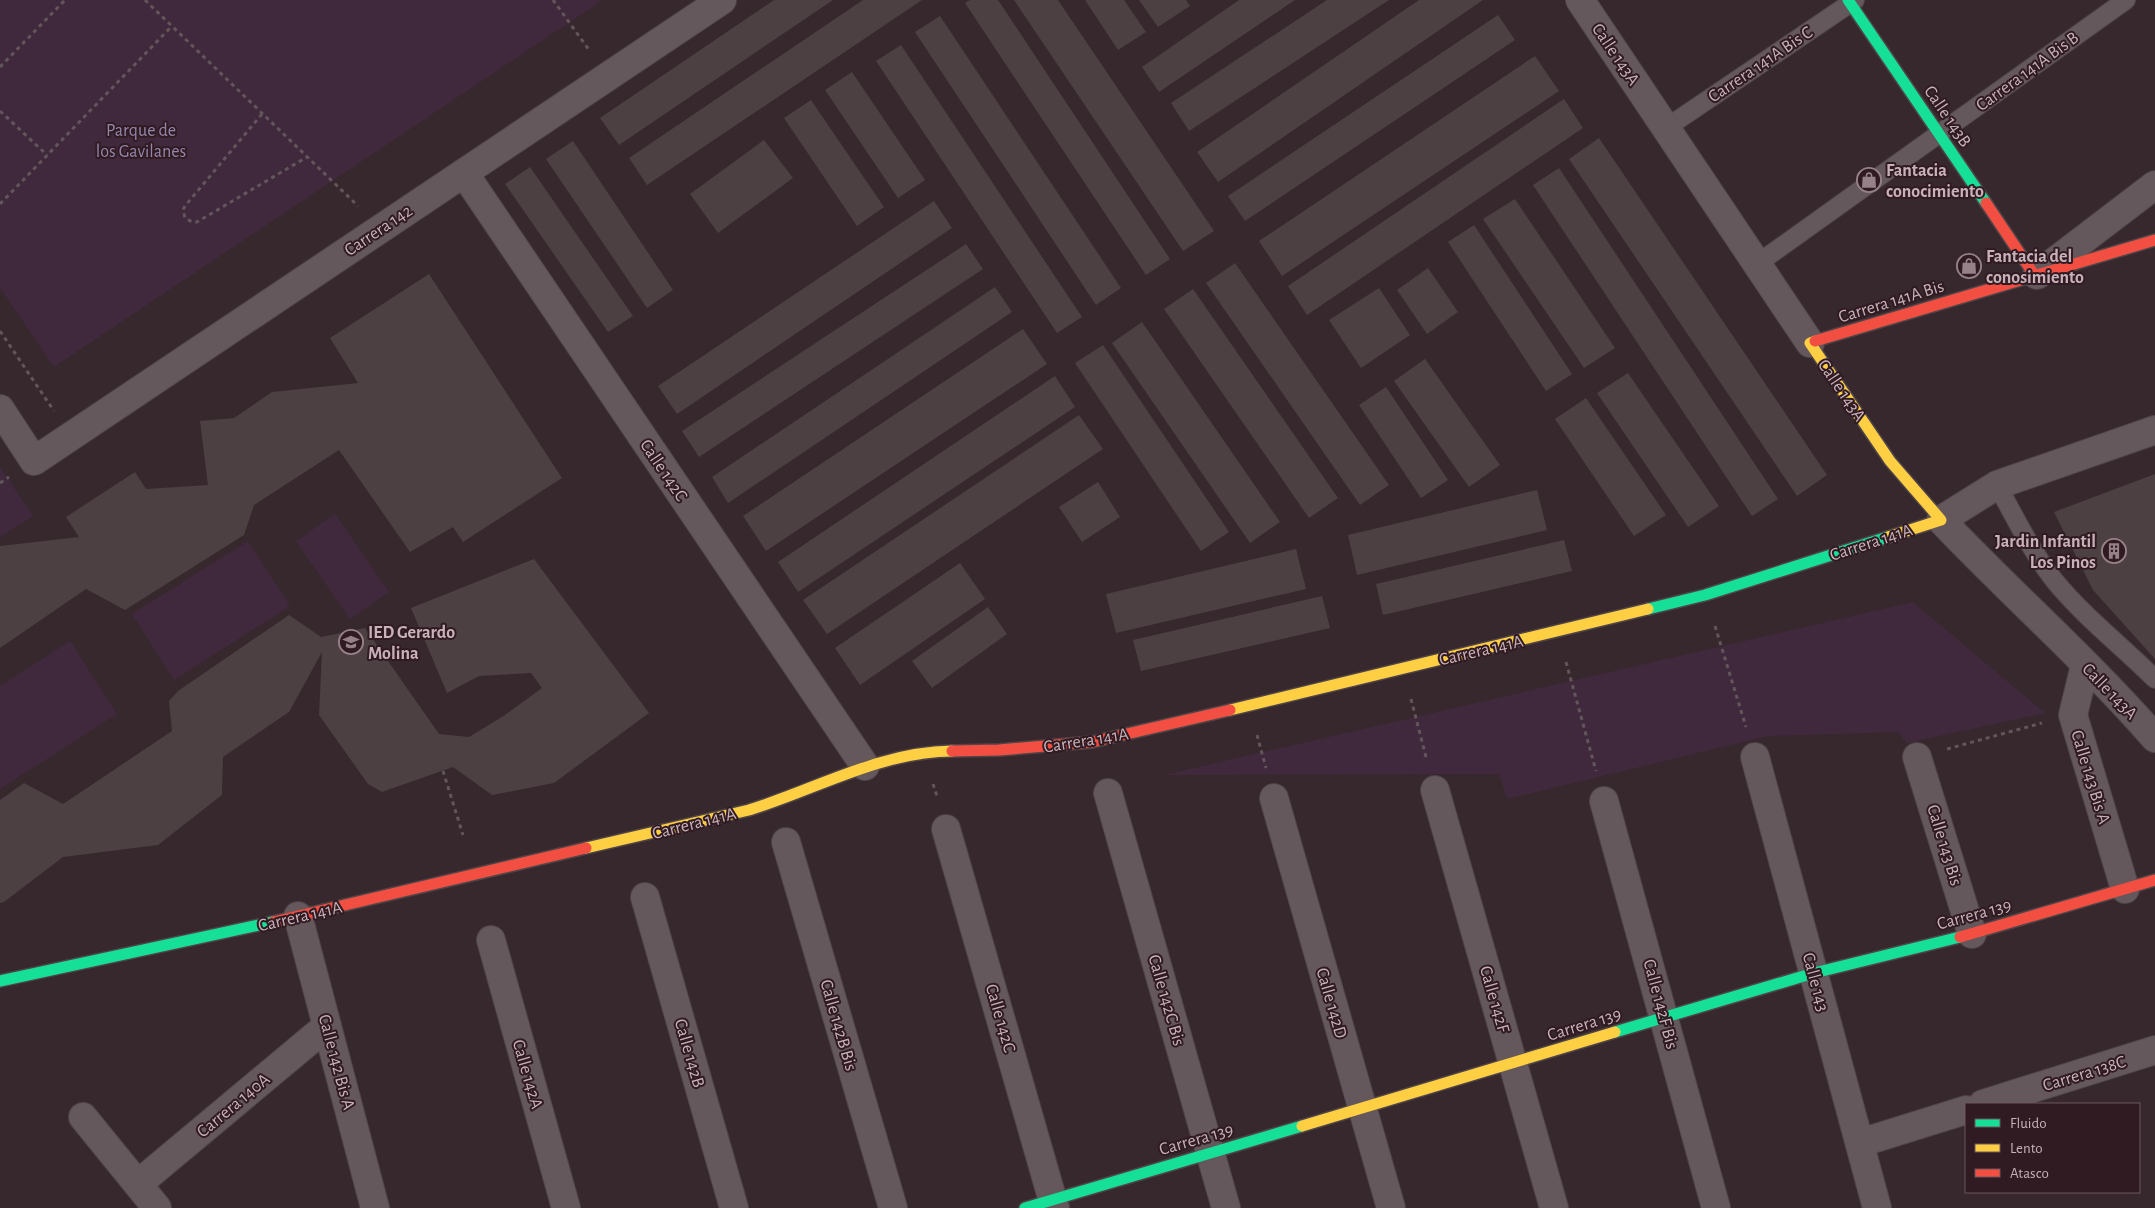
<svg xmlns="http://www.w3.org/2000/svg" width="2155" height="1208" viewBox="0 0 2155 1208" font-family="'Alegreya Sans',sans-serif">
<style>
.green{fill:#40293c}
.building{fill:#4c4043}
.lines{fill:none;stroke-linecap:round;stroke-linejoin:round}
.lane-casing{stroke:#4f4448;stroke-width:20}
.street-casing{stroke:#4f4448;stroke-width:30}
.fast-casing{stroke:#4f4448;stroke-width:14}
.slow-casing{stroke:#4f4448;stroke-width:14}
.jam-casing{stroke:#4f4448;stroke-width:14}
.path{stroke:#62565b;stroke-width:3;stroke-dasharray:4 4;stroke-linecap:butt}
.lane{stroke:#64585c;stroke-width:18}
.street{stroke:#64585c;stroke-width:28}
.fast{stroke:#16e098;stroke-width:11}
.slow{stroke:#ffcf43;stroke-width:11}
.jam{stroke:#f24e42;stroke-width:11}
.labels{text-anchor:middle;stroke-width:4;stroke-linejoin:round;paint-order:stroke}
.street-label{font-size:18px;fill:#c8b1b8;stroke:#311b22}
.park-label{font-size:18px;fill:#9386ad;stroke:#311b22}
.poi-label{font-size:18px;font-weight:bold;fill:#c8b1b8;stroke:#311b22;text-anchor:start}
</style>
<rect width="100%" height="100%" fill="#36282c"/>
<g class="green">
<polygon points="0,0 603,0 54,367 0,288"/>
<polygon points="0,467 33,516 0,537"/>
<polygon points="335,514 389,592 350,619 296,541"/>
<polygon points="248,541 290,606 174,680 132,614"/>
<polygon points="1913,602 2045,713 1907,743 1898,732 1768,736 1507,799 1499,774 1164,775"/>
<polygon points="70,641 117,714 0,789 0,686"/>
</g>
<g class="building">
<polygon points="774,0 833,0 619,145 600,118"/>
<polygon points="863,0 922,0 647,185 629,158"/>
<polygon points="970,0 998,0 1170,259 1146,275 965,3"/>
<polygon points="1014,0 1058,0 1214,231 1183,251"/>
<polygon points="1085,0 1124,0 1146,32 1118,50"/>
<polygon points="1139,0 1186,0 1190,6 1158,27"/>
<polygon points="1239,0 1295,0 1159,92 1142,67"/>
<polygon points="1327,0 1389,0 1189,131 1171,103"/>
<polygon points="1419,0 1483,0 1218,182 1197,152"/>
<polygon points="1498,15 1515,40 1245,221 1228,196"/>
<polygon points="940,16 1121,288 1096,305 915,32"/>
<polygon points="901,45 1082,317 1057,333 876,61"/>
<polygon points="1535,56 1559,91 1282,276 1259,241"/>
<polygon points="852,72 925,180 898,198 825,90"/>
<polygon points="1564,99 1583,128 1307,315 1288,286"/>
<polygon points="811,100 884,207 857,226 784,118"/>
<polygon points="1599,138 1827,475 1797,496 1569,159"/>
<polygon points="764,140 793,178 718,233 690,194"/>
<polygon points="573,141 673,290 647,308 546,159"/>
<polygon points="530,167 633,316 608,332 505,184"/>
<polygon points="1559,168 1778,499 1752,516 1533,185"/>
<polygon points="1515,199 1615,348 1584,368 1483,219"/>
<polygon points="934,201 952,228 677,414 658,386"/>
<polygon points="1474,225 1572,374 1546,391 1448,242"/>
<polygon points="966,244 983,269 699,457 682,431"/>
<polygon points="1235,263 1389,485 1360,505 1206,283"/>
<polygon points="1428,268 1458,312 1427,334 1397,290"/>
<polygon points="429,274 562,478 463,542 453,527 410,552 339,450 254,505 244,535 125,610 86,589 0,648 0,546 79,537 66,517 135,472 146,489 208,485 200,421 234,418 272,392 358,383 330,338"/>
<polygon points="995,287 1012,312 728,503 712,477"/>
<polygon points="1379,288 1410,335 1361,368 1329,320"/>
<polygon points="1193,289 1338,498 1309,518 1164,309"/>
<polygon points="1142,322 1280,522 1250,543 1112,343"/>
<polygon points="1023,329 1047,364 766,551 743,516"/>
<polygon points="1103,345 1229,532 1201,551 1075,363"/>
<polygon points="1425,359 1500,465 1469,487 1394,381"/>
<polygon points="1628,373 1719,506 1688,527 1597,393"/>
<polygon points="1055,376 1075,407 798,592 778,562"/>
<polygon points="1386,387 1448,480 1421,498 1359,405"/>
<polygon points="1586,398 1666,515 1634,536 1555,419"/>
<polygon points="1079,415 1103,449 827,634 803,600"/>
<polygon points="2155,474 2155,659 2093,590 2054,512"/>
<polygon points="1098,482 1120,517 1082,542 1059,507"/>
<polygon points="1537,490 1547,530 1357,575 1348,535"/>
<polygon points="1564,540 1572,571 1383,615 1376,584"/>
<polygon points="1296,549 1306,589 1116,633 1106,594"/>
<polygon points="534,559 649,713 554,783 492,795 453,767 382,792 368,784 319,715 322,652 289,712 223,757 222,795 158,845 63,857 4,902 0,903 0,800 24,783 63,804 172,731 169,701 178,691 289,615 321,637 365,628 439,734 469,737 505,715 542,688 531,673 479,676 447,693 411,608"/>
<polygon points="960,563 985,599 860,685 835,648"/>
<polygon points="1322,596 1330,628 1141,671 1133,640"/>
<polygon points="988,607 1007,634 932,688 912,661"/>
</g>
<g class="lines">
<defs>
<g id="lane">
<polyline points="1666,128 1855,0"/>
<polyline points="1757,264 2126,0"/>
<path d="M 1997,485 C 2015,517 2031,551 2054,580 C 2084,617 2122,646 2155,679"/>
</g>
<g id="street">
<polyline points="1580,0 1810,343"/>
<polyline points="464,173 865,766"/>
<polyline points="2037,275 2155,185"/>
<polyline points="0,409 34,461 722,0"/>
<path d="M 2155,430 L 1997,485 L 1941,520 C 2011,594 2088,661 2155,738"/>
<polyline points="2085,665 2073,715 2125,889"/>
<polyline points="1755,757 1877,1208"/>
<polyline points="1917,757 1972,934"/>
<polyline points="1435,790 1554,1208"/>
<polyline points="1108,793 1226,1208"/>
<polyline points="1274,798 1391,1208"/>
<polyline points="1604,801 1716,1208"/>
<polyline points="946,829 1055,1208"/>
<polyline points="786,842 893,1208"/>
<polyline points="645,897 734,1208"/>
<polyline points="298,916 375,1208"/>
<polyline points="491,940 566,1208"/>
<polyline points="1983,1104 2155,1050"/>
<polyline points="83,1117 157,1208"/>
<polyline points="1860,1143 1966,1110"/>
<polyline points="138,1184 327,1026"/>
</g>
<g id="fast">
<polyline points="1848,0 1986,203"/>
<polyline points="1648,609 1705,595 1888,537"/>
<polyline points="0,981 273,922"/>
<polyline points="1615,1032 1814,973 1960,937"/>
<polyline points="1025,1208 1302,1126"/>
</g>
<g id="slow">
<polyline points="1815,341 1810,343 1890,461 1941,520 1888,537"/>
<polyline points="1230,710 1648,609"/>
<path d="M 586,848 L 749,810 C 817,789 879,752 952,751"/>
<polyline points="1302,1126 1615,1032"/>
</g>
<g id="jam">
<polyline points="1986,203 2035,276"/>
<polyline points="1815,341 2155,240"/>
<polyline points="952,751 999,750 1092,742 1230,710"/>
<polyline points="273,922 586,848"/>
<polyline points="1960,937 2155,880"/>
</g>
</defs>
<use href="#lane" class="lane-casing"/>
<use href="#street" class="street-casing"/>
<use href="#fast" class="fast-casing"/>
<use href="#slow" class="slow-casing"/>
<use href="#jam" class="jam-casing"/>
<g class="path">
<polyline points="145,0 358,206"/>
<polyline points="553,0 589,50"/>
<polyline points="0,67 65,0"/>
<polyline points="0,111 47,155"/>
<polyline points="262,114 185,206 183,210 185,218 192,222 197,222 307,157"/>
<polyline points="0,204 172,26"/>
<polyline points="0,331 54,411"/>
<polyline points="0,483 9,477"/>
<polyline points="1715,626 1746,727"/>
<polyline points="1566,662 1596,771"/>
<polyline points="1411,699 1427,761"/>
<polyline points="1257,735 1266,768"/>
<polyline points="1947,749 2042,723"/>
<polyline points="443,771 463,835"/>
<polyline points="933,784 938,799"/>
</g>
<use href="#lane" class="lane"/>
<use href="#street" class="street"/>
<use href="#fast" class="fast"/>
<use href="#slow" class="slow"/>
<use href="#jam" class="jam"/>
</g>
<defs>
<symbol id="shop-ring" viewBox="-11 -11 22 22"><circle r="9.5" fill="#311b22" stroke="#958187" stroke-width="1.5"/><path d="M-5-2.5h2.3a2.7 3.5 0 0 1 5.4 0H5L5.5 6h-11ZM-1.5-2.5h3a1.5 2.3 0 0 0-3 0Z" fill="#958187"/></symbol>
<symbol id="building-ring" viewBox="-11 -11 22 22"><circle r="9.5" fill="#311b22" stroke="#958187" stroke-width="1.5"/><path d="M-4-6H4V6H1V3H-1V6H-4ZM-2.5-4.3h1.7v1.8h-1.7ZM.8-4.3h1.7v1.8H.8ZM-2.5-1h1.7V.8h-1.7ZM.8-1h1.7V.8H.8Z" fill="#958187"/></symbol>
<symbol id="school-ring" viewBox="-11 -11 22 22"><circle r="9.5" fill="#311b22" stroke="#958187" stroke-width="1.5"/><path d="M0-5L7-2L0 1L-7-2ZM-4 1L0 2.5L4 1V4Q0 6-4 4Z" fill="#958187"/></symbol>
</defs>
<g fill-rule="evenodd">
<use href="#shop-ring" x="1855" y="166" width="28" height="28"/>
<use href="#shop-ring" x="1955" y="252" width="28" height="28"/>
<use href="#building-ring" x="2100" y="537" width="28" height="28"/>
<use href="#school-ring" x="337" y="628" width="28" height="28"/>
</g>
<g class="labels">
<g class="street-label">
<text transform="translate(1616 54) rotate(56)" y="6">Calle 143A</text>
<text transform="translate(1760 64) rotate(-34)" y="6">Carrera 141A Bis C</text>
<text transform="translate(2027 71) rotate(-36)" y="6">Carrera 141A Bis B</text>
<text transform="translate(1948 116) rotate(56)" y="6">Calle 143B</text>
<text transform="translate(378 230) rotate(-34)" y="6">Carrera 142</text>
<text transform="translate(1891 301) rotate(-17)" y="6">Carrera 141A Bis</text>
<text transform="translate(1842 390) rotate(56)" y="6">Calle 143A</text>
<text transform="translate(664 470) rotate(56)" y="6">Calle 142C</text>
<text transform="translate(1871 542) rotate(-18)" y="6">Carrera 141A</text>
<text transform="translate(1481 650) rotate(-13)" y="6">Carrera 141A</text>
<text transform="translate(2110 691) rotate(46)" y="6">Calle 143A</text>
<text transform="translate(1086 740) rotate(-9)" y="6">Carrera 141A</text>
<text transform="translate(2091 777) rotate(73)" y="6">Calle 143 Bis A</text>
<text transform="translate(694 823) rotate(-14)" y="6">Carrera 141A</text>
<text transform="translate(1945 845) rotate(73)" y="6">Calle 143 Bis</text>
<text transform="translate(1974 914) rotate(-15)" y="6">Carrera 139</text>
<text transform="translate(300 916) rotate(-13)" y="6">Carrera 141A</text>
<text transform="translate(1816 982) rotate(75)" y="6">Calle 143</text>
<text transform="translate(1495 999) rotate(74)" y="6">Calle 142F</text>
<text transform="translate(1167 1000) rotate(74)" y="6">Calle 142C Bis</text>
<text transform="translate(1332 1003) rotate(74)" y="6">Calle 142D</text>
<text transform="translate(1661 1004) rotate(75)" y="6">Calle 142F Bis</text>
<text transform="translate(1001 1018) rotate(74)" y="6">Calle 142C</text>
<text transform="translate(1584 1024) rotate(-17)" y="6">Carrera 139</text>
<text transform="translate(839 1025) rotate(74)" y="6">Calle 142B Bis</text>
<text transform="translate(690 1053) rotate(74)" y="6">Calle 142B</text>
<text transform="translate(337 1062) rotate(75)" y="6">Calle 142 Bis A</text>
<text transform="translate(2084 1073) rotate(-17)" y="6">Carrera 138C</text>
<text transform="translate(528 1074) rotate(74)" y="6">Calle 142A</text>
<text transform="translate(233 1105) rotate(-40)" y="6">Carrera 140A</text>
<text transform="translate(1196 1139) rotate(-16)" y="6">Carrera 139</text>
</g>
<g class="park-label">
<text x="141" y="136">Parque de<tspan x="141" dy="21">los Gavilanes</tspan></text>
</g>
<g class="poi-label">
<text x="1886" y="176">Fantacia<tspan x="1886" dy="21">conocimiento</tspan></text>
<text x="1986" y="262">Fantacia del<tspan x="1986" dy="21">conosimiento</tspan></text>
<text x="2096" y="547" text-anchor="end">Jardin Infantil<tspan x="2096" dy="21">Los Pinos</tspan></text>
<text x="368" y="638">IED Gerardo<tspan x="368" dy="21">Molina</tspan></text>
</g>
</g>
<rect x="1965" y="1103" width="175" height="90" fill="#311b22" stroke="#6d575e"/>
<rect x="1975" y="1119" width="25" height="8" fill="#16e098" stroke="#6d575e"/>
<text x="2010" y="1128" font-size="15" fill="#c8b1b8">Fluido</text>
<rect x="1975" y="1144" width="25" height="8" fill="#ffcf43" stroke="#6d575e"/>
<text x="2010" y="1153" font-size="15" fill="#c8b1b8">Lento</text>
<rect x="1975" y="1169" width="25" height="8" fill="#f24e42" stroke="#6d575e"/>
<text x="2010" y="1178" font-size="15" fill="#c8b1b8">Atasco</text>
</svg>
